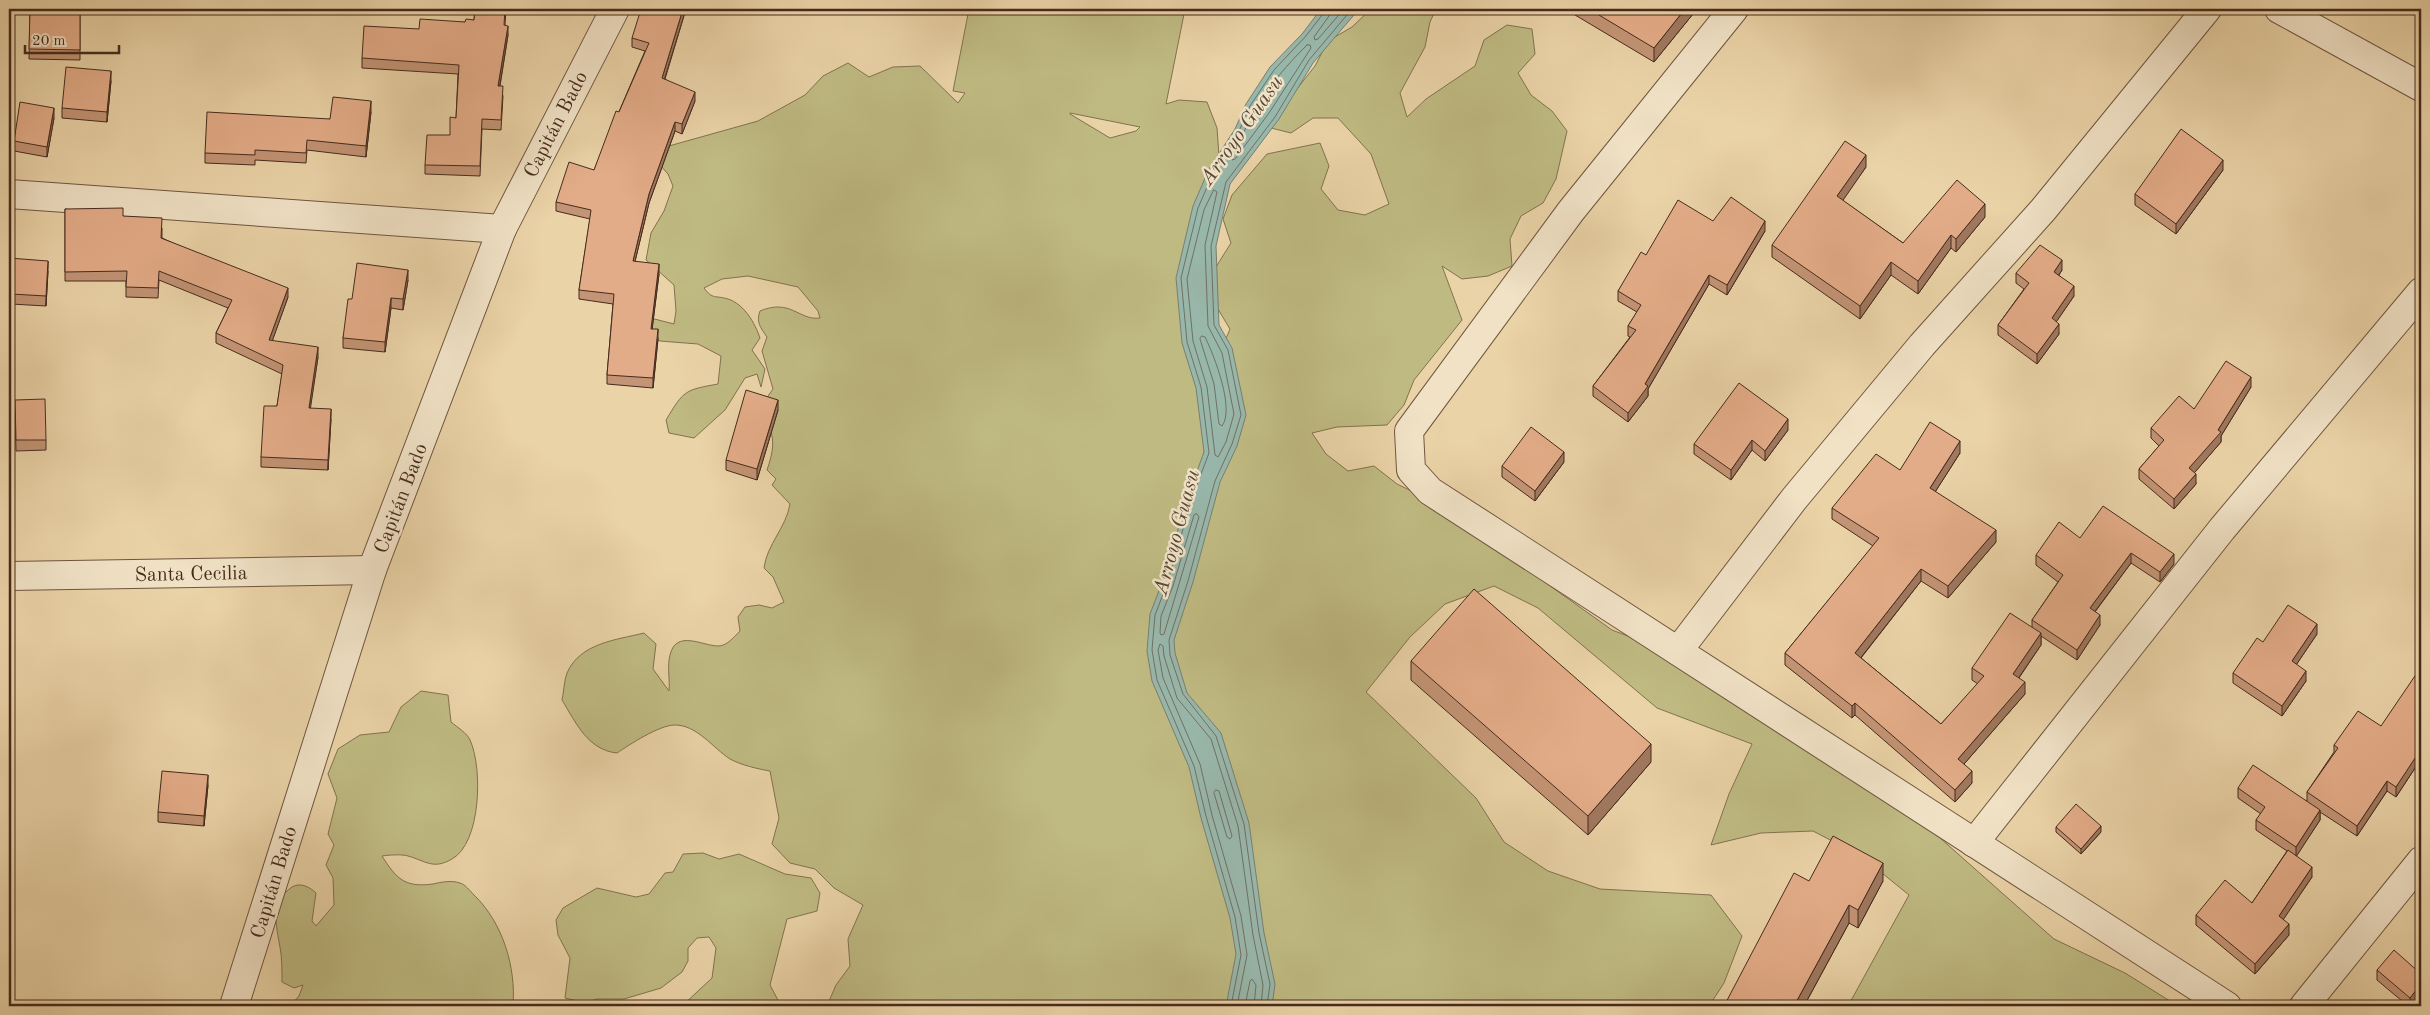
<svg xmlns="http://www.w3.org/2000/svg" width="2430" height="1015" viewBox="0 0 2430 1015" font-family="'Old Standard TT',serif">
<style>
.green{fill:#bfba82;stroke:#827250;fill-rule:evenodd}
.water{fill:#98b7ab;stroke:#777f72}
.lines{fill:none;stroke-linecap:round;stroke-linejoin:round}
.shore{stroke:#6f7164;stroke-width:1}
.minor-casing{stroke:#6f5540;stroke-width:30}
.minor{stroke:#f1e2c6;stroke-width:28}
.wall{fill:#c39475;stroke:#462b1d}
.shaded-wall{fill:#9f785f;stroke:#462b1d}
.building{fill:#e3ac88;stroke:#462b1d}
.labels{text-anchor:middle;stroke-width:5;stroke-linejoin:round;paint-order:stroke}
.street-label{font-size:20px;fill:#462b1d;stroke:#f1e2c6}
.water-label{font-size:21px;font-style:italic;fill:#564739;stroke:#f1e2c6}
</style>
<rect width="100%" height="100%" fill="#ead3a7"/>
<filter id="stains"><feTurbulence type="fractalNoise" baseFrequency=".004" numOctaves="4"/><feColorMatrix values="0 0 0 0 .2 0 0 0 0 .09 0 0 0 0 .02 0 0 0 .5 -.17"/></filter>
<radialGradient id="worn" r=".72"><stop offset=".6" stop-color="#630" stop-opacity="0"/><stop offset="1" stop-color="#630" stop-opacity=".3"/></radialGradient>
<g class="green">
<path d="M 969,9 L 1185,9 L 1166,104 L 1179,100 L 1207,102 L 1217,128 L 1219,156 L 1189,227 L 1220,353 L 1230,329 L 1204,286 L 1231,243 L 1223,219 L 1232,195 L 1267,154 L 1320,143 L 1329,166 L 1321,189 L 1338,210 L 1365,215 L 1389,204 L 1371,154 L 1338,118 L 1313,118 L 1291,133 L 1267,127 L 1315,66 L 1328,41 L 1352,27 L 1371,9 L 1436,9 L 1430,22 L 1425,47 L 1400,93 L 1407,117 L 1426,99 L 1475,66 L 1484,40 L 1507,25 L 1532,29 L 1535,54 L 1518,73 L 1531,95 L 1552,111 L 1567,131 L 1556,179 L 1543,203 L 1521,216 L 1510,239 L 1512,266 L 1488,276 L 1462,279 L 1442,266 L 1462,320 L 1414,380 L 1404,405 L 1387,425 L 1337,427 L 1312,433 L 1326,454 L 1348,471 L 1374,466 L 1397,484 L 1428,499 L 1612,630 L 1662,649 L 1904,806 L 2054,939 L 2125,973 L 2178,1006 L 1848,1006 L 1909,895 L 1861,856 L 1813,831 L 1761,833 L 1711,845 L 1729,794 L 1752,744 L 1657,708 L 1538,608 L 1494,586 L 1445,604 L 1410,637 L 1366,692 L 1476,798 L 1504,842 L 1548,871 L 1600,889 L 1711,895 L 1742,936 L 1724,983 L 1709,1006 L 827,1006 L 836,985 L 850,966 L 848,939 L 863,905 L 834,888 L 815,869 L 790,863 L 772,844 L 779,818 L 770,771 C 758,769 741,765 730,759 C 713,748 697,725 675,725 C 659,725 629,745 617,753 C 588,750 576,723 562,700 C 564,691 564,681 567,673 C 580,643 616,640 644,633 L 656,644 L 653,669 L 669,691 C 670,680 667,666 670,655 C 676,629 703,646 718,646 C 727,646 734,637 740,631 L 738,617 L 745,607 L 759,605 L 772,608 L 784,602 L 773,577 L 764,568 C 767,544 786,528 790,504 L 772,485 L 776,479 L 767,470 C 777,441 773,434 761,406 L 773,389 L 762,351 L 767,337 C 760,327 756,322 760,311 C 791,298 799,321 820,318 L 818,311 L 798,287 L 748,276 L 722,279 L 704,288 C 713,300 715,295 728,299 C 744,304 755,323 760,338 L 752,350 L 765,369 L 761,387 L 757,374 L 745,378 L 725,410 L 694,438 L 669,433 L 666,420 C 684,390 685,390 718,384 L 721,356 L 698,344 L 660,341 L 638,327 L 635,314 L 674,324 L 676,311 L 674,285 L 646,260 L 651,233 L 664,211 L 673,186 L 668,174 L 651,155 L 651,151 L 758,121 L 805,95 L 823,76 L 848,63 L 869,77 L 893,67 L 920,66 L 958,103 L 965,93 L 953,91 ZM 1070,114 L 1070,113 L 1140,127 L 1136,131 L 1110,138 Z"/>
<path d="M 421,691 L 448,695 L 451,722 C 457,727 467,733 470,740 C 483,768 481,843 452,859 C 433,870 426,861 408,856 C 401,854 389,855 382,856 C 396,878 404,888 433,884 C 442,882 451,880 460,883 C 465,884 470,891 474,895 C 503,923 516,967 513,1006 L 290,1006 L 299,996 L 303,985 L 294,988 L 282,982 C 282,970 282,958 280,947 C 276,925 270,902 292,887 C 300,882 310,887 316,893 L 312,921 L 316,926 L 334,905 L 333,878 L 326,865 L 334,845 L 328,834 L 337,798 L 328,774 L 338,749 L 360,735 L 389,732 L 401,707 Z"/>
<polygon points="703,853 719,859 739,854 785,874 811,878 820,893 817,911 787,919 770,985 781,1006 682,1006 712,978 716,948 709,937 697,938 688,948 688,961 682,972 661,988 624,999 597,999 585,1003 565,998 570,958 558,935 556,920 563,908 597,888 636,897 649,894 665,873 673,872 683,854"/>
</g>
<polygon class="water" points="1321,9 1359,9 1313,63 1279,119 1230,184 1216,246 1219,325 1232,348 1246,415 1237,446 1220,482 1193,582 1174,640 1175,653 1187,693 1221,733 1249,823 1264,933 1275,984 1272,1006 1226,1006 1236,954 1230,918 1201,818 1189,767 1152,681 1147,651 1150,614 1162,583 1189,493 1204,452 1196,388 1182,343 1176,278 1193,206 1209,169 1235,129 1246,104 1270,67 1302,34"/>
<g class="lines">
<g class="shore">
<polyline points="1330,9 1329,16 1314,37 1315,40 1318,39 1344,9"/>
<path d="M 1307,45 L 1310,45 L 1311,48 L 1269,113 L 1235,159 L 1232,160 L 1231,157 C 1240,141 1247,124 1256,108 C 1270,84 1288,64 1307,45 Z"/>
<polygon points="1214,190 1217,192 1205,245 1208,326 1222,353 1234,414 1226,442 1218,457 1215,455 1207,387 1193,341 1187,279 1204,210"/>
<path d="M 1202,336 L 1205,337 C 1214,355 1235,409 1222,426 L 1219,424 L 1214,384 L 1200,339 Z"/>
<polygon points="1197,514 1199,517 1164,634 1161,635 1160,633 1161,616 1173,586 1194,515"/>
<polygon points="1216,790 1219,791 1232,836 1230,839 1227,837 1214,793"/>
<polyline points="1231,1006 1241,955 1235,917 1206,816 1194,766 1157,680 1152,650 1155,615 1167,584 1193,495 1209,453 1201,387 1187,342 1181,278 1198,208 1214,171 1239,131 1250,106 1274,70 1305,37 1323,14 1324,9"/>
<polyline points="1237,1006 1247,955 1241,916 1212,815 1200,764 1163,678 1158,650 1160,644 1163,646 1164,656 1177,698 1211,739 1238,826 1253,935 1263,985 1261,1006"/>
<polyline points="1245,1006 1250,981 1252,979 1256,985 1254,1006"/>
<polyline points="1267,1006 1270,984 1259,933 1244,824 1216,736 1183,694 1170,655 1169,640 1188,581 1215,481 1232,444 1241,415 1228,350 1214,325 1211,246 1226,182 1275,117 1309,60 1352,9"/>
</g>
<defs>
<g id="minor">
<polyline points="1734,9 1571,211 1409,431 1411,470 1430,491 2227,1006"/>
<polyline points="2279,9 2421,87"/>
<polyline points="9,194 502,229"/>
<polyline points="9,576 372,570"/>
<polyline points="1678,651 1794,499 1922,345 2043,210 2207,9"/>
<polyline points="1974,843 2222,529 2421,292"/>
<polyline points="234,1006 372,570 502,229 615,9"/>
<polyline points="2304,1006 2421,861"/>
</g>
</defs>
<use href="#minor" class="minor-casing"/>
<use href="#minor" class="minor"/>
</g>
<g class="wall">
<polygon points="30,9 80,9 80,60 29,59"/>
<polygon points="475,9 506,9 505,25 508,35 500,86 503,96 501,130 482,129 480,176 425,174 425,165 450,135 456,118 458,74 362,68 362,58 419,29 465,22 474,20"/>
<polygon points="686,9 665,79 695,101 682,134 675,131 649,203 635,261 659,274 652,329 658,339 653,388 607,384 607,375 613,304 579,299 579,290 590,219 556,211 556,202 594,170 645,51 632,47 632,38"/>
<polygon points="1565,9 1697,9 1654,62"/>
<polygon points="111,81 107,122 62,118 62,108"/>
<polygon points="371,112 366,157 307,150 306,163 255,160 255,165 205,163 205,153 330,119"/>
<polygon points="54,118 47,157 14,151 14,141"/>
<polygon points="1866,167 1842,200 1903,243 1985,217 1956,252 1951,248 1918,294 1891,275 1860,319 1772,257 1772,245"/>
<polygon points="2223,170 2176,234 2135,205 2135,194"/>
<polygon points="65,209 123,216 162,228 162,238 288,297 272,341 318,357 310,408 331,419 328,470 261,467 261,457 277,406 282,374 216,343 216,333 228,308 159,280 158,298 126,297 126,281 65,281"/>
<polygon points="1713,221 1765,231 1727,295 1709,284 1648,389 1648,396 1628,422 1593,396 1593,386 1630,337 1628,336 1628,326 1637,312 1618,301 1618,291 1646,255"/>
<polygon points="9,258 48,271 46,306 11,304 11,297 9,297"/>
<polygon points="2062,270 2059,275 2074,296 2056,322 2059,334 2037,364 1998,335 1998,325 2024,289 2016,283 2016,273"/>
<polygon points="408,280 403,310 391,308 385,352 343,348 343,338 352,299"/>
<polygon points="2251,387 2221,436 2221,442 2194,473 2196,484 2174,509 2139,479 2139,469 2159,446 2151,438 2151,428 2194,409"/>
<polygon points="15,410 46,440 46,450 16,451"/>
<polygon points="778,410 757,480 726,470 726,460"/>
<polygon points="1788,430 1765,461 1752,450 1731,480 1694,454 1694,444"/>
<polygon points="1960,453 1935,492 1996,542 1948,598 1921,581 1861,658 1941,724 1978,684 1972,680 1972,668 2032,628 2032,620 2058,582 2036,565 2036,555 2080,538 2174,564 2160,582 2131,563 2095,612 2100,625 2077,660 2041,636 2041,645 2019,678 2025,694 1964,764 1972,783 1955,802 1855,715 1852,718 1785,665 1785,653 1873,546 1832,519 1832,508 1900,470"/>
<polygon points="1564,462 1535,501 1502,477 1502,466"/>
<polygon points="2317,634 2296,665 2306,681 2282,716 2233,683 2233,673 2263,642"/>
<polygon points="1411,661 1651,762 1588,835 1411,680"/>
<polygon points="2334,745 2419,757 2419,762 2396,797 2387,791 2357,836 2320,812 2320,820 2296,856 2312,877 2283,919 2289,935 2255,974 2196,925 2196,915 2252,903 2287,851 2256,830 2256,820 2261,814 2238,798 2238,788 2307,801 2307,792 2334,752"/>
<polygon points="208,785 204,826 158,822 158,812"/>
<polygon points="2056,827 2101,832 2081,854 2056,832"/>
<polygon points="1809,881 1883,881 1858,928 1849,923 1804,1006 1724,1006"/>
<polygon points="2377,970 2421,994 2411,1006 2408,1006 2377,980"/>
</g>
<g class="shaded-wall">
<polygon points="683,9 686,9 662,87 662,78"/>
<polygon points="1685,9 1697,9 1654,62 1654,48"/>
<polygon points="508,26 508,35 498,96 498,86"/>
<polygon points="111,71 111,81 107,122 107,112"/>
<polygon points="695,92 695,101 682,134 682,124"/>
<polygon points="371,101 371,112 366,157 366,146"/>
<polygon points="54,108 54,118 47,157 47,147"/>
<polygon points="675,122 675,131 649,203 633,270 633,261 649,194"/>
<polygon points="1866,155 1866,167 1837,209 1837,196"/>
<polygon points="2223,160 2223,170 2176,234 2176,224"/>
<polygon points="1985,204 1985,217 1956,252 1956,239"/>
<polygon points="1765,221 1765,231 1727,295 1727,285"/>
<polygon points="1951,235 1951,248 1918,294 1918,281"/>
<polygon points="2062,260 2062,270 2054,282 2054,272"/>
<polygon points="48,261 48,271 46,306 46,296"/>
<polygon points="1891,262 1891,275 1860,319 1860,306"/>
<polygon points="659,264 659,274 651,338 651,329"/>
<polygon points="408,270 408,280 403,310 403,299"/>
<polygon points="1709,275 1709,284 1648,389 1648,396 1628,422 1628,413"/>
<polygon points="2074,286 2074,296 2052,328 2052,318"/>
<polygon points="288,288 288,297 269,350 269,340"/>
<polygon points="391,298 391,308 385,352 385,342"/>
<polygon points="2059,324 2059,334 2037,364 2037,354"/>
<polygon points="658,329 658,339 653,388 653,378"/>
<polygon points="318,347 318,357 309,418 309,408"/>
<polygon points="2251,377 2251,387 2221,436 2221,442 2189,479 2189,468 2218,430"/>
<polygon points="778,400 778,410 757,480 757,469"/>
<polygon points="331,409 331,419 328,470 328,460"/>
<polygon points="1788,419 1788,430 1765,461 1765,451"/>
<polygon points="1752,440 1752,450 1731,480 1731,470"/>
<polygon points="1960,441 1960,453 1930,500 1930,488"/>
<polygon points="1564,452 1564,462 1535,501 1535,491"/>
<polygon points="2196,474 2196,484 2174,509 2174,499"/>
<polygon points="1996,530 1996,542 1948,598 1948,586"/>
<polygon points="2131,553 2131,563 2090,618 2090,608"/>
<polygon points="2174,554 2174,564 2160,582 2160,572"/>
<polygon points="1921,569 1921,581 1855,665 1855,653"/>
<polygon points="2100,615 2100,625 2077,660 2077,650"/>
<polygon points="2317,624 2317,634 2292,671 2292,661"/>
<polygon points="2041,633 2041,645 2013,686 2013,674"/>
<polygon points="2306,671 2306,681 2282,716 2282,706"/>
<polygon points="2025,682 2025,694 1958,771 1958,759"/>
<polygon points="1855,703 1855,715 1852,718 1852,706"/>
<polygon points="1651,744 1651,762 1588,835 1588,816"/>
<polygon points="2421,744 2421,755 2419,757 2419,762 2396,797 2396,787"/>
<polygon points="1972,771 1972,783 1955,802 1955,790"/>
<polygon points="208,775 208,785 204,826 204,816"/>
<polygon points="2387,781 2387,791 2357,836 2357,826"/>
<polygon points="2320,810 2320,820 2296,857 2296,847"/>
<polygon points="2101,826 2101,832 2081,854 2081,849"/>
<polygon points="1883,863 1883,881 1858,928 1858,910"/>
<polygon points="2312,867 2312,877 2279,926 2279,916"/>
<polygon points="1849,905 1849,923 1804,1006 1794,1006"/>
<polygon points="2289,924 2289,935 2255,974 2255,964"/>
<polygon points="2421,984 2421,994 2411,1006 2410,1006 2410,998"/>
</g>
<g class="building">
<polygon points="30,9 80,9 80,50 29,49"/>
<polygon points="475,9 505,9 504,25 508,26 498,86 503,86 501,120 482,119 480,166 425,165 427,135 450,135 450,117 456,118 459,65 362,58 364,26 419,29 420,19 465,22 466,19 474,20"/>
<polygon points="641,9 683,9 662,78 695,92 682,124 675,122 649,194 633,261 659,264 651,329 658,329 653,378 607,375 614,294 579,290 591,210 556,202 569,162 594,170 616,111 619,112 649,43 632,38"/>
<polygon points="1589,9 1685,9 1654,48"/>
<polygon points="66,67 111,71 107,112 62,108"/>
<polygon points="333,97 371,101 366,146 307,140 306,153 255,150 255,155 205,153 207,112 330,119"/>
<polygon points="20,102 54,108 47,147 14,141"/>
<polygon points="2181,129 2223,160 2176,224 2135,194"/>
<polygon points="1845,141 1866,155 1837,196 1903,243 1957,180 1985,204 1956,239 1951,235 1918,281 1891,262 1860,306 1772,245"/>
<polygon points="1731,197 1765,221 1727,285 1709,275 1645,384 1648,386 1628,413 1593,386 1636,330 1628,326 1641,305 1618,291 1641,252 1646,255 1678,200 1713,221"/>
<polygon points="123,208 123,216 162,218 161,238 288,288 269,340 318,347 309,408 331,409 328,460 261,457 264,406 277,406 283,365 216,333 232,300 159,271 158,288 126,287 127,271 65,272 65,209"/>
<polygon points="2040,245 2062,260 2054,272 2074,286 2052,318 2059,324 2037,354 1998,325 2029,283 2016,273"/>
<polygon points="9,258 48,261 46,296 11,294 11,287 9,287"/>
<polygon points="357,263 408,270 403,299 391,298 385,342 343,338 348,299 352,299"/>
<polygon points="2226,361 2251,377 2218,430 2221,432 2189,468 2196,474 2174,499 2139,469 2164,440 2151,428 2179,396 2194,409"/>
<polygon points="1739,383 1788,419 1765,451 1752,440 1731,470 1694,444"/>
<polygon points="746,390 778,400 757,469 726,460"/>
<polygon points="45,399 46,440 16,440 15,400"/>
<polygon points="1930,422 1960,441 1930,488 1996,530 1948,586 1921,569 1855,653 1941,724 1984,676 1972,668 2010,613 2041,633 2013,674 2025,682 1958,759 1972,771 1955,790 1855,703 1852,706 1785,653 1879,538 1832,508 1876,454 1900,470"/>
<polygon points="1531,427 1564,452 1535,491 1502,466"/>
<polygon points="2103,506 2174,554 2160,572 2131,553 2090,608 2100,615 2077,650 2032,620 2063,575 2036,555 2059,522 2080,538"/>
<polygon points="1474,589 1651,744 1588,816 1411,661"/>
<polygon points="2288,605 2317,624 2292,661 2306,671 2282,706 2233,673 2257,638 2263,642"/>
<polygon points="2421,667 2421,744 2417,750 2419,752 2396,787 2387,781 2357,826 2307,792 2338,748 2334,745 2358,711 2381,726"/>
<polygon points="2253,765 2320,810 2296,847 2256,820 2265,807 2238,788"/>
<polygon points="162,771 208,775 204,816 158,812"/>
<polygon points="2076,804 2101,826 2081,849 2056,827"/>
<polygon points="1833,836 1883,863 1858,910 1849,905 1794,1006 1724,1006 1794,873 1809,881"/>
<polygon points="2288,850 2312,867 2279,916 2289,924 2255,964 2196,915 2225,880 2252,903"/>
<polygon points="2394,950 2421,974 2421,984 2410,998 2377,970"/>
</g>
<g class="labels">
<g class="street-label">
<text transform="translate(555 124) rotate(-63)" y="7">Capitán Bado</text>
<text transform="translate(400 498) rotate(-69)" y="7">Capitán Bado</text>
<text transform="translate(191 573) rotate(-1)" y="7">Santa Cecilia</text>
<text transform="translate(273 882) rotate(-73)" y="7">Capitán Bado</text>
</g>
<g class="water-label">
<text transform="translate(1241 130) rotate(-55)" y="7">Arroyo Guasu</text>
<text transform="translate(1176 532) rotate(-75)" y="7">Arroyo Guasu</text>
</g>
</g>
<rect width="2430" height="1015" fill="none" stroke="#ead3a7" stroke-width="30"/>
<rect x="10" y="10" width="2410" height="995" fill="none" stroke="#462b1d" stroke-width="2.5"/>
<rect x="15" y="15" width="2400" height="985" fill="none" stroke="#462b1d"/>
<path d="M25 45v8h94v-8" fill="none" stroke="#462b1d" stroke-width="2.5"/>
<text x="32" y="45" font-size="15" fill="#462b1d" stroke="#f1e2c6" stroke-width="4" paint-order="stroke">20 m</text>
<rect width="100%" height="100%" filter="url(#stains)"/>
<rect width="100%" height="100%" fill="url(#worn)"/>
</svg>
